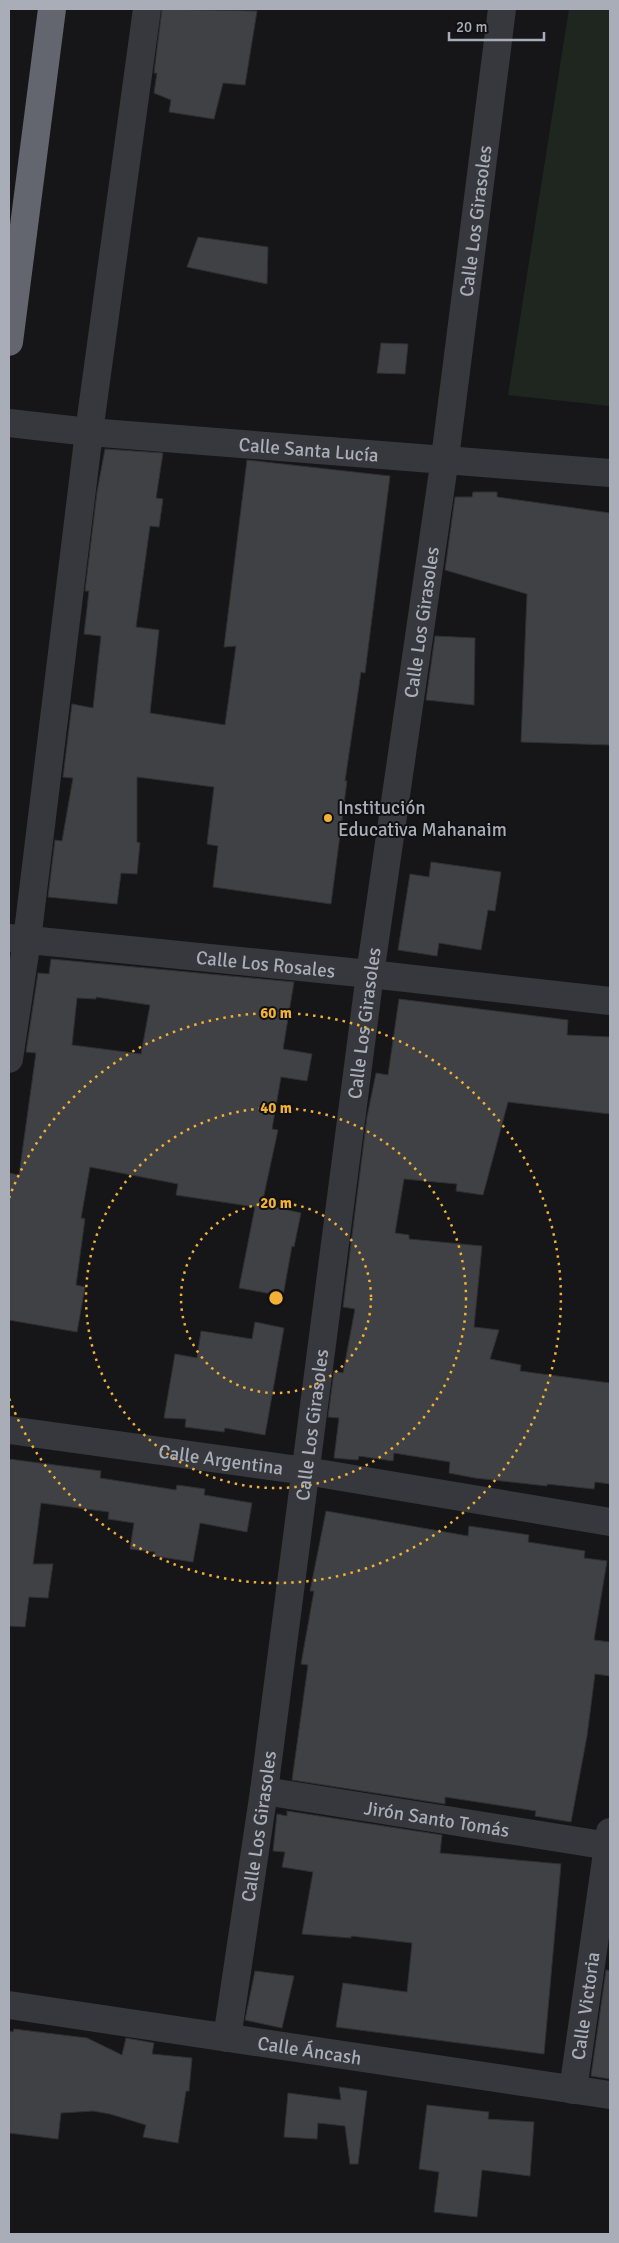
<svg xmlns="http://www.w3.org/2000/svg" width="619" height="2243" viewBox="0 0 619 2243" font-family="Signika,sans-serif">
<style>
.green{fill:#1e261f}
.building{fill:#404145;stroke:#303034;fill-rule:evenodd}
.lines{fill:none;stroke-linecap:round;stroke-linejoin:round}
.minor{stroke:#37383d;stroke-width:28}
.highway{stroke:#63666e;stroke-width:28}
.ring{fill:none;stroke:#f2b134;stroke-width:2.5;stroke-dasharray:2.5 5}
.poi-dot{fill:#f2b134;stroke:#111113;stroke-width:2}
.labels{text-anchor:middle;stroke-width:4;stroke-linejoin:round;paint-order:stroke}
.street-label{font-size:19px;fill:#a8adb8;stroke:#111113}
.poi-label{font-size:19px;fill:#a8adb8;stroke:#111113;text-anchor:start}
.centre{fill:#f2b134;stroke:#111113;stroke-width:2.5}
.ring-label{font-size:15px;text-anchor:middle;font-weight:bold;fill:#f2b134;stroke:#111113;stroke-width:4;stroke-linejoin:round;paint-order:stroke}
</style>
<rect width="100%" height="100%" fill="#161618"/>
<polygon class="green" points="569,9 610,9 610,406 508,395"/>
<g class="building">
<polygon points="162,9 257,11 245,85 223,83 214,119 169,112 171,100 154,93 157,73 154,73"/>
<polygon points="198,237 268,247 267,284 187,267"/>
<polygon points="381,343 408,344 405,374 377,373"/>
<polygon points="105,449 163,453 156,498 163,499 159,527 150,526 136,627 159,630 150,713 225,725 236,646 224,647 247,460 390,476 365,673 361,672 345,781 347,781 331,904 213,887 218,846 207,844 214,787 137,777 137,842 140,843 137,874 121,873 117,904 48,897 55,840 62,841 73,778 63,777 72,704 93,708 101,636 84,634 89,591 85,591 97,492"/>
<polygon points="473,492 497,492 497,497 610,513 610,745 521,742 527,594 445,570 455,497 472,497"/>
<polygon points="435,636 475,638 474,705 426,700"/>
<polygon points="431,862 501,872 495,911 488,910 481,950 439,943 437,956 398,950 410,874 429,877"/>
<path d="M 51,959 L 294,982 L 283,1049 L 312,1054 L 307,1081 L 281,1077 L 272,1129 L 278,1130 L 262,1204 L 301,1213 L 294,1247 L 292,1246 L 283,1296 L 239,1288 L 255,1207 L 176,1195 L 178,1184 L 90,1167 L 81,1218 L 85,1219 L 76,1285 L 85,1287 L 77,1332 L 9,1320 L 9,1173 L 19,1175 L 36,1053 L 26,1052 L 38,973 L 49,974 ZM 96,997 L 150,1005 L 141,1054 L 72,1045 L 77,998 L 96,999 Z"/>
<polygon points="399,999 568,1020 567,1035 610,1037 610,1114 508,1102 483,1195 456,1191 457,1184 404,1179 395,1233 409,1235 409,1239 482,1246 474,1327 499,1330 490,1359 521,1365 520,1371 610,1383 610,1484 595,1482 594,1489 547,1484 547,1486 475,1478 449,1473 450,1462 394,1453 393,1461 359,1456 358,1460 334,1458 339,1418 328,1417 334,1371 343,1373 355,1309 343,1307 367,1117 376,1073 388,1075"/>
<polygon points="255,1322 284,1328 265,1435 225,1428 224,1432 185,1427 186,1419 164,1418 175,1354 197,1358 201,1331 252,1339"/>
<polygon points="9,1459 101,1471 100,1478 176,1490 177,1485 205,1489 204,1495 252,1503 247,1532 200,1523 193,1562 154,1556 155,1552 130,1549 134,1523 108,1519 109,1512 41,1503 33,1564 53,1564 48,1598 29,1597 25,1627 9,1626"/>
<polygon points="326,1511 468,1536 469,1526 529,1535 528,1542 585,1551 584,1558 607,1561 594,1640 610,1642 610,1676 595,1674 587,1736 571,1822 535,1816 536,1811 445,1797 445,1804 292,1780 308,1665 301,1664 314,1591 310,1591"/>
<polygon points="287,1811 442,1835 440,1853 561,1864 544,2054 336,2027 343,1983 407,1992 412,1943 351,1936 351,1938 302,1934 313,1872 282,1867 285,1852 273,1851 277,1814 287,1816"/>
<polygon points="606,1970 610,1971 610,2079 591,2076"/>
<polygon points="255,1971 294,1976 282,2028 245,2020"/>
<polygon points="14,2029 87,2038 122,2055 126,2038 154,2043 152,2054 192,2058 189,2091 186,2091 178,2143 143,2137 146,2125 110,2114 93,2111 61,2113 58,2139 9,2133 9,2031 13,2032"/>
<polygon points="339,2087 367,2091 358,2164 350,2164 345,2126 318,2123 317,2139 284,2137 288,2093 341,2100"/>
<polygon points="427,2105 489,2112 488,2119 534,2122 530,2176 482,2170 477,2217 434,2212 439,2172 419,2169"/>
</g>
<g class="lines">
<g class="minor">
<path id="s1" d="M 9,423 L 89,432 L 610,473"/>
<path id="s2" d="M 9,938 L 370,974 L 610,1001"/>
<polyline points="9,1059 27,940 89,432 147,9"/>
<path id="s3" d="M 9,1430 L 306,1471 L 610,1522"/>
<path id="s4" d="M 264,1791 L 609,1846"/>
<path id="s5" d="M 9,2005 L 610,2095"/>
<path id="s6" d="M 227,2038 L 264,1791 L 370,974 L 445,458 L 502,9"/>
<path id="s7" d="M 573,2090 L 610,1832"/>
</g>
<polyline class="highway" points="9,342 52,9"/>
</g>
<g class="ring">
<circle cx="276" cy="1298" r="95"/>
<circle cx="276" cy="1298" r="190"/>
<path d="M9 1198A285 285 0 1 1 9 1398"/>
</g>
<circle class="poi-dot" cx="328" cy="818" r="5"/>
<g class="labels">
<g class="street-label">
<text dy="7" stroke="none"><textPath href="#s6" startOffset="1834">Calle Los Girasoles</textPath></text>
<text dy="7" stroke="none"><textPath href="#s1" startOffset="301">Calle Santa Lucía</textPath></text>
<text dy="7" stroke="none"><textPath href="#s6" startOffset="1429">Calle Los Girasoles</textPath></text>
<text dy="7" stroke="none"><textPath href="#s2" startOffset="258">Calle Los Rosales</textPath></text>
<text dy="7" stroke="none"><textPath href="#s6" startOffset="1024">Calle Los Girasoles</textPath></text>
<text dy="7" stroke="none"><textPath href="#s6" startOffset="619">Calle Los Girasoles</textPath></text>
<text dy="7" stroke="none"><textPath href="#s3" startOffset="214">Calle Argentina</textPath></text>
<text dy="7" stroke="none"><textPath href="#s4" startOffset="175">Jirón Santo Tomás</textPath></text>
<text dy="7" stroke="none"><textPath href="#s6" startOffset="214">Calle Los Girasoles</textPath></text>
<text dy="7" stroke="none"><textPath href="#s7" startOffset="85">Calle Victoria</textPath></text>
<text dy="7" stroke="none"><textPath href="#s5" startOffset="304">Calle Áncash</textPath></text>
</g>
<g class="poi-label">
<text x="338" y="814">Institución<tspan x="338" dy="22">Educativa Mahanaim</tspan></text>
</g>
</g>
<circle cx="276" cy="1298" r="8" class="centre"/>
<g class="ring-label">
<text x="276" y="1018">60 m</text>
<text x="276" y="1113">40 m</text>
<text x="276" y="1208">20 m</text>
</g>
<rect width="619" height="2243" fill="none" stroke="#a8adb8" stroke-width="20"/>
<path d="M449 32v8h95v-8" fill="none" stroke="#a8adb8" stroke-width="2.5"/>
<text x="456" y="32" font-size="15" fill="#a8adb8" stroke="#111113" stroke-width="4" paint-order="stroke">20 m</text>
</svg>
